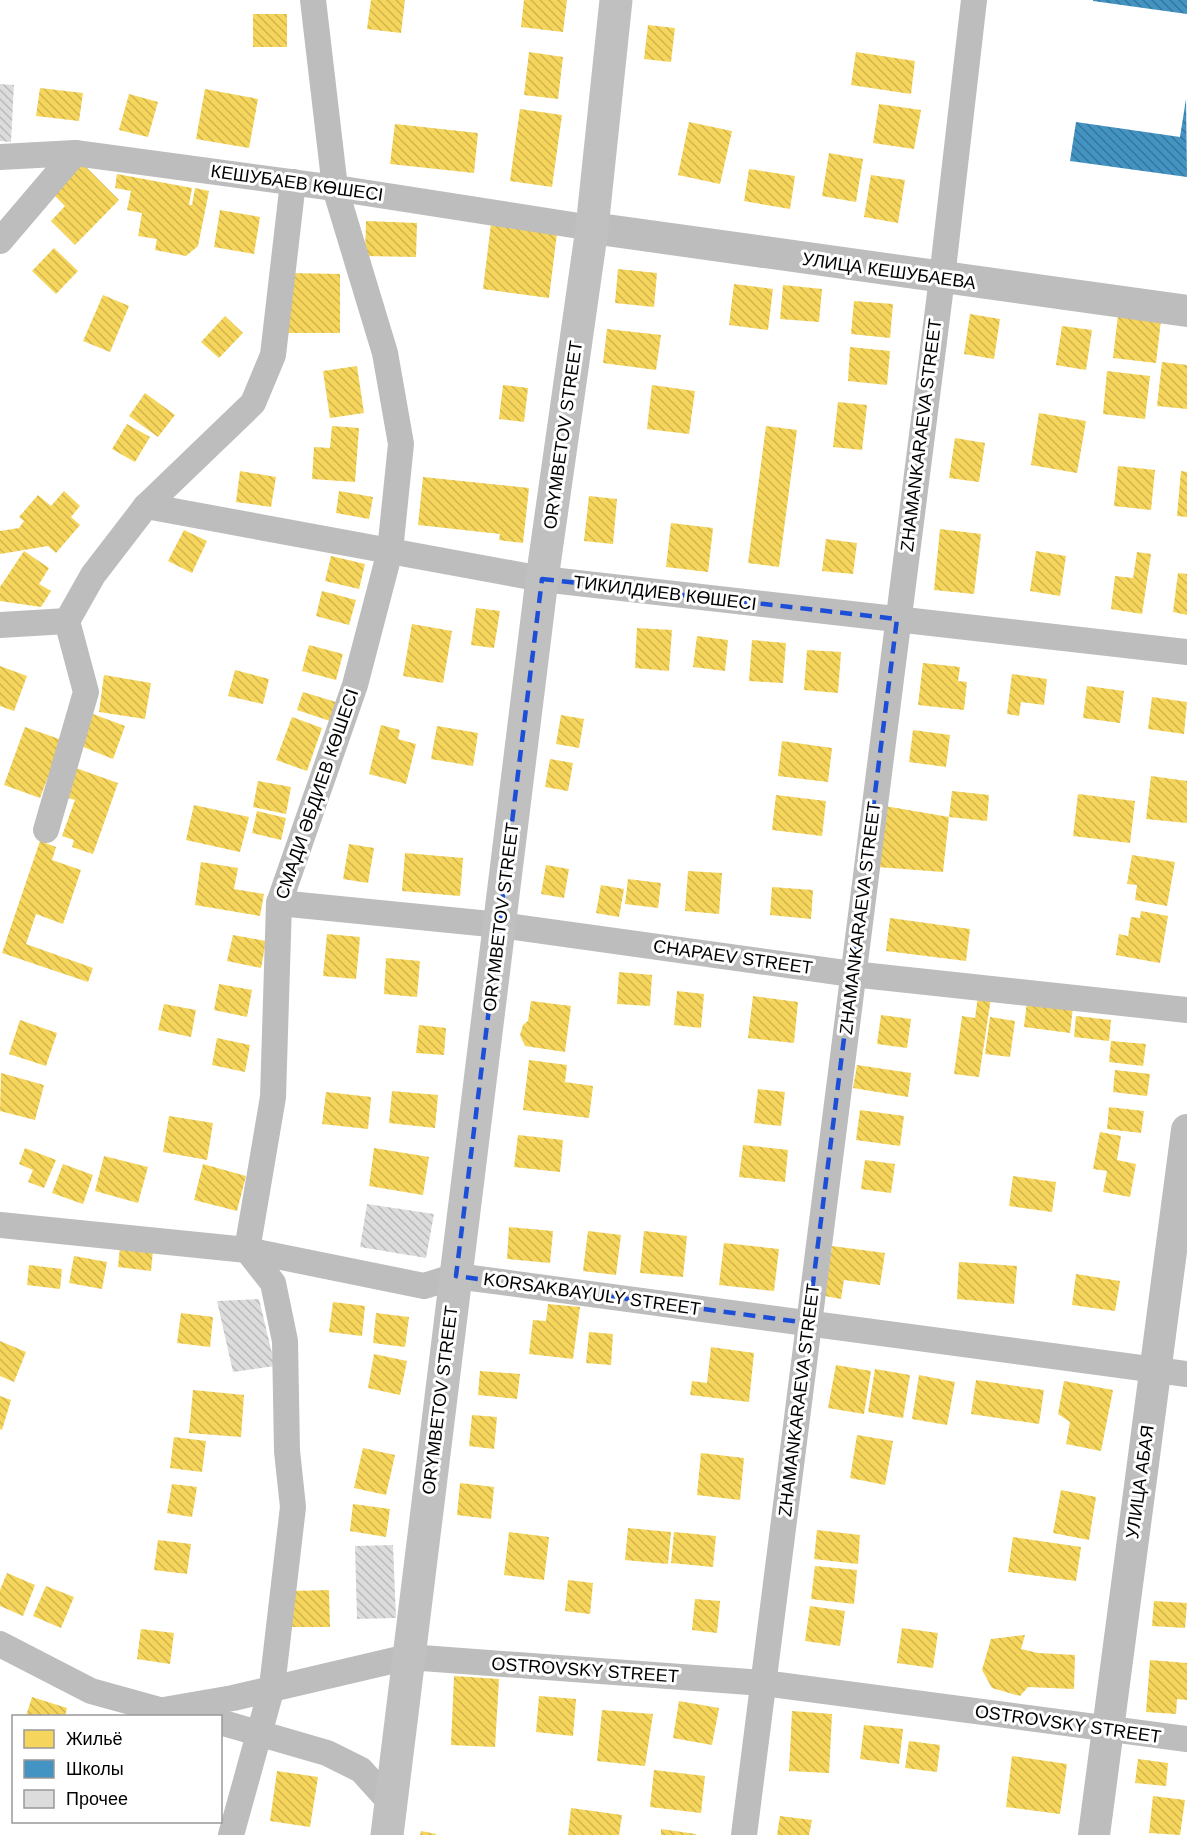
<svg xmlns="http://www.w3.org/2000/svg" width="1187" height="1835" viewBox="0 0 1187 1835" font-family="Helvetica,sans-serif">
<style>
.homes{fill:url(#homes-back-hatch)}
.schools{fill:url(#schools-back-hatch)}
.building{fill:url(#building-back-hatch)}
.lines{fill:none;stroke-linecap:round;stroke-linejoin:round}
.minor{stroke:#bdbdbd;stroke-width:26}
.tertiary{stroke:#bdbdbd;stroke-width:32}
.secondary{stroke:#c0c0c0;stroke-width:33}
.marked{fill:none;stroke:#1d4ed8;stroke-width:4.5;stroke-dasharray:12 8;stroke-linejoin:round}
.labels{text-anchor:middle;stroke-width:6;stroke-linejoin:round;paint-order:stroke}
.street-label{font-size:18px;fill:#000;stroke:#fff}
</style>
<defs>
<pattern id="homes-back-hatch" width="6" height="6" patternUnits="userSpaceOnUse" patternTransform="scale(1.5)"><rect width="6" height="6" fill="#f6d55c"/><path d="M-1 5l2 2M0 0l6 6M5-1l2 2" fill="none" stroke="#d1b54e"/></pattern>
<pattern id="schools-back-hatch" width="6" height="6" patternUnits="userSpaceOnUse" patternTransform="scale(1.5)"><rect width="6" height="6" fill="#4393c3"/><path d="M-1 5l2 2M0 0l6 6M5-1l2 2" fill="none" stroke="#36769c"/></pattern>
<pattern id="building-back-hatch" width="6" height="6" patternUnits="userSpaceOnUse" patternTransform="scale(1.5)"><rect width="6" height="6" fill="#dcdcdc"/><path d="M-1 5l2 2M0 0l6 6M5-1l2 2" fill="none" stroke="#bbb"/></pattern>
</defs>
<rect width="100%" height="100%" fill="#fff"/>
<g class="homes">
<polygon points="371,0 405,0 401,33 367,29"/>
<polygon points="524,0 567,0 563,32 521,27"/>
<rect x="253" y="14" width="34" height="33"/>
<polygon points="648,25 675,28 671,62 644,59"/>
<polygon points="529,52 563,57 558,99 524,95"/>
<polygon points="856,52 915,61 911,94 851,85"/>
<polygon points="40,88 83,93 79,121 36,116"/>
<polygon points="205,89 258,99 249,148 196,139"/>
<polygon points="129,94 158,102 148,137 119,130"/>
<polygon points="879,104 921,110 914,149 873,143"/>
<polygon points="520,109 562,115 552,187 510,181"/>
<polygon points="689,122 732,131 720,184 678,175"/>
<polygon points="395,124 478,133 474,173 390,164"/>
<polygon points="829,153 863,159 856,202 822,196"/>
<polygon points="83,164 119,200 75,245 51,221 65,206 53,194"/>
<polygon points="749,169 795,176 790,209 744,201"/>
<polygon points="117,174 192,188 189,205 192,205 195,188 209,191 198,246 186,256 155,250 157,239 138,236 142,213 127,210 131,191 115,188"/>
<polygon points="871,175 905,180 898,223 864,217"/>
<polygon points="220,210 260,217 254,254 214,247"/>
<polygon points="366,221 417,223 416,257 365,256"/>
<polygon points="491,224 557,233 549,298 483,289"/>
<polygon points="54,248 78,271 56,294 32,271"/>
<polygon points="618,269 657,273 654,307 615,303"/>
<polygon points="289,273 340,274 340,333 288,333"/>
<polygon points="734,284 773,289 768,330 729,325"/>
<polygon points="783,285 822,289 819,322 780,319"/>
<polygon points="103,295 129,306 110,352 83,341"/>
<polygon points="854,301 893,304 890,338 851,334"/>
<polygon points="970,314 1000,319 994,359 964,354"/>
<polygon points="1118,315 1161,320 1156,363 1113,358"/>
<polygon points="225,316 243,333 219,358 201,342"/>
<polygon points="1062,326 1092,330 1086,370 1056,365"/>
<polygon points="607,329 661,335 656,370 603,363"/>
<polygon points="850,347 890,351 887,385 848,381"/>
<polygon points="1162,362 1187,365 1187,409 1157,406"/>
<polygon points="357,366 364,413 330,418 323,371"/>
<polygon points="1107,371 1150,376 1145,419 1103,414"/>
<polygon points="503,385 528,388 524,422 499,419"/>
<polygon points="652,385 695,391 689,434 647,429"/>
<polygon points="145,393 175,415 158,437 129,416"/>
<polygon points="838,402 867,405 862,450 833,447"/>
<polygon points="1039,413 1086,421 1077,473 1031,465"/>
<polygon points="127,424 150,437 135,462 112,449"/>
<polygon points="332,426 359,428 355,482 312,479 314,447 330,448"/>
<polygon points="766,426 797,430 779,567 748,563"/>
<polygon points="955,438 985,443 979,482 949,478"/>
<polygon points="1118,466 1155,470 1151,510 1114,506"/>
<polygon points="240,471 276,477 271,507 236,502"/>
<polygon points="1181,471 1187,472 1187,517 1177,516"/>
<polygon points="423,477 529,488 523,543 499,540 500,534 418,525"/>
<polygon points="64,491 80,506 71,517 80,525 56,553 48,546 0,554 0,531 19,528 24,521 19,517 38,495 51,506"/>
<polygon points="339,491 373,497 369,519 336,513"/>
<polygon points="589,496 617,499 613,544 584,541"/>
<polygon points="671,523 713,528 708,572 666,567"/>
<polygon points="940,529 981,534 974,594 934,590"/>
<polygon points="184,530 207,541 192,573 168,561"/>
<polygon points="826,539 857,543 853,574 822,571"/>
<polygon points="24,551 49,568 39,584 51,591 41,607 0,601 0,587"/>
<polygon points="1036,551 1066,556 1060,596 1030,591"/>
<polygon points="1137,552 1151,554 1142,614 1111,609 1115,576 1133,578"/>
<polygon points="331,556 365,564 359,589 325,581"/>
<polygon points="1178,573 1187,574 1187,615 1173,612"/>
<polygon points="322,591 356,600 349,625 316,616"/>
<polygon points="476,608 500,611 494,648 471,645"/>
<polygon points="412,624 452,631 443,683 403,676"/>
<polygon points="637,628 672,630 669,671 635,668"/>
<polygon points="697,636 728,640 725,671 693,667"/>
<polygon points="752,640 786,643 783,683 749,681"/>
<polygon points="309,645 343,654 336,680 302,671"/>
<polygon points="807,650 841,652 838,693 804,690"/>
<polygon points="923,663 960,667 958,681 967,682 964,710 918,705"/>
<polygon points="0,666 27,676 14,711 0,706"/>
<polygon points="235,670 269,679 263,704 228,696"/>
<polygon points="1012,674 1047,679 1044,705 1021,702 1019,716 1007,714"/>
<polygon points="104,675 151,683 145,719 99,712"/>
<polygon points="1087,686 1124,691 1120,723 1083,718"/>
<polygon points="303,692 336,702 330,721 297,710"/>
<polygon points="1152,697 1187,702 1184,734 1148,729"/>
<polygon points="93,714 125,726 113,759 81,746"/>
<polygon points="561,715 584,719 579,748 556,744"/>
<polygon points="292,717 322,728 307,771 276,760"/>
<polygon points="381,725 400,730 398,739 416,744 406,784 369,774"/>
<polygon points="437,726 478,733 473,766 431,759"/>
<polygon points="25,727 62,740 40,798 4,785"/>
<polygon points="913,730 950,735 946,767 909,762"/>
<polygon points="782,741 832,748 828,782 778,776"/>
<polygon points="550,759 573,763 568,791 545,787"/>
<polygon points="73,767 118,783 93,854 72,847 74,840 62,836 75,800 62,796"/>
<polygon points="1151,776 1187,781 1187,823 1146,819"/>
<polygon points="258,781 291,787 286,814 253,807"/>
<polygon points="952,791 989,795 987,821 949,817"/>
<polygon points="1078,794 1135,801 1130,843 1073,836"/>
<polygon points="776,795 826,801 822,836 772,830"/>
<polygon points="194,805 249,817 240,852 186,840"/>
<polygon points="885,806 949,817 943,872 877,867"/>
<polygon points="257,811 286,818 281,840 252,833"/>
<polygon points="40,841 56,847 52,860 81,870 63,924 36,914 26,944 93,968 88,982 2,953"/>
<polygon points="349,844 374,848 368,883 343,879"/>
<polygon points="405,853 463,858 460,896 402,891"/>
<polygon points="1132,855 1175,862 1167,906 1135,900 1137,885 1127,884"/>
<polygon points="201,862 238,868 234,889 264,894 260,916 195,905"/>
<polygon points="546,865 569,869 564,898 541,894"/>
<polygon points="688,871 722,873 719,914 685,911"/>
<polygon points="628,879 661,883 658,908 625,904"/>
<polygon points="601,885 624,889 619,917 596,913"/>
<polygon points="772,887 813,890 811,919 770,915"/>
<polygon points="1141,911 1168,916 1160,963 1116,955 1119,934 1128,936 1131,917 1140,918"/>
<polygon points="890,918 970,929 966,961 886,951"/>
<polygon points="327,934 360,937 356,979 323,976"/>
<polygon points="233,935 266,941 261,968 227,961"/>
<polygon points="386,958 420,961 417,997 384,994"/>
<polygon points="619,972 652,975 650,1006 617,1004"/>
<polygon points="219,984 252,990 247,1017 214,1010"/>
<polygon points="677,991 704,994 701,1028 674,1025"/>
<polygon points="753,996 798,1002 794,1043 748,1038"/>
<polygon points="978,996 991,998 979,1077 954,1074 962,1016 975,1018"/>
<polygon points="531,1001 571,1006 565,1052 525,1046 520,1035 523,1025 528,1021"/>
<polygon points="1027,1001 1073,1007 1070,1033 1024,1027"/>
<polygon points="164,1004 196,1010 191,1037 158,1030"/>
<polygon points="881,1015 911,1019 907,1048 877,1044"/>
<polygon points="1076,1016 1111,1020 1109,1041 1074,1037"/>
<polygon points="990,1017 1015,1021 1010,1057 985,1054"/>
<polygon points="20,1020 57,1033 46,1066 9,1054"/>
<polygon points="419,1025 446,1028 444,1055 416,1053"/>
<polygon points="217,1038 250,1045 245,1072 212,1065"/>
<polygon points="1111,1041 1146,1044 1143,1066 1109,1062"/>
<polygon points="529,1060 567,1065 565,1082 593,1086 589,1118 523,1110"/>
<polygon points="857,1065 911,1073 908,1097 853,1088"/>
<polygon points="1115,1070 1150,1074 1147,1096 1113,1092"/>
<polygon points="1,1073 44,1085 35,1120 0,1111"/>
<polygon points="758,1089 785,1092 781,1126 754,1123"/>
<polygon points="392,1091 438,1095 435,1128 389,1123"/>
<polygon points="326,1092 371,1097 368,1129 322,1124"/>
<polygon points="1109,1107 1144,1111 1141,1133 1107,1129"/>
<polygon points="860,1110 904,1116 900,1146 856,1140"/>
<polygon points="169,1116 213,1123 207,1160 163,1152"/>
<polygon points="1100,1132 1121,1136 1117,1160 1136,1164 1130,1197 1103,1192 1107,1171 1093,1169"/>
<polygon points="518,1135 563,1140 560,1172 514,1167"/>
<polygon points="743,1145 788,1150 785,1182 739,1177"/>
<polygon points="25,1148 56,1160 44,1188 28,1182 33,1170 19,1164"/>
<polygon points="374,1148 429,1157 423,1195 369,1186"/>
<polygon points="104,1156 148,1167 138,1203 95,1191"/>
<polygon points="865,1160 895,1164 891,1193 861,1189"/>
<polygon points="63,1164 93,1175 83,1204 52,1193"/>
<polygon points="203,1164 246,1176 237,1211 194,1200"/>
<polygon points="1013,1176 1056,1182 1052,1212 1009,1206"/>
<polygon points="509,1227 553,1231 550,1263 507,1259"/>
<polygon points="588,1231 621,1235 616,1275 583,1271"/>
<polygon points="644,1231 687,1236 683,1277 640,1273"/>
<polygon points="724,1243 779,1249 774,1291 719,1285"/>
<polygon points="832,1246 885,1253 880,1285 844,1280 841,1299 825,1296"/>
<polygon points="120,1247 153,1251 151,1271 118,1267"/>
<polygon points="74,1256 107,1262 102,1289 69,1283"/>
<polygon points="959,1262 1017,1266 1014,1304 957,1299"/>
<polygon points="29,1265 62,1269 60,1289 27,1285"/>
<polygon points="1076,1274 1120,1281 1115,1311 1072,1305"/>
<polygon points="333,1302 365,1306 362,1336 329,1332"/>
<polygon points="548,1304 580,1307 573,1359 529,1354 533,1320 546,1321"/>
<polygon points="181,1313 213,1317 210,1347 177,1343"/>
<polygon points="376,1313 409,1317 405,1347 373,1343"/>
<polygon points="589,1332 613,1334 611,1365 586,1363"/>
<polygon points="0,1341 26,1352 14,1382 0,1376"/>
<polygon points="711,1347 754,1353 749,1402 690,1395 692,1381 707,1383"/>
<polygon points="374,1354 407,1361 400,1395 368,1388"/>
<polygon points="836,1365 871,1371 864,1414 828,1408"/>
<polygon points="875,1369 910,1375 903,1418 868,1412"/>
<polygon points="480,1371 520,1374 517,1399 478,1395"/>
<polygon points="919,1375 955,1382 947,1425 912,1419"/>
<polygon points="976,1380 1044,1390 1039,1424 971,1414"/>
<polygon points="1064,1381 1113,1390 1101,1451 1066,1444 1070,1422 1058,1414"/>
<polygon points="193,1390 244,1395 241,1437 189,1433"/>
<polygon points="0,1396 11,1400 2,1430 0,1429"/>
<polygon points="472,1415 497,1417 494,1449 469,1446"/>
<polygon points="857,1435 893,1441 885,1485 850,1478"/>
<polygon points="174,1437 206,1441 202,1472 170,1468"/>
<polygon points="363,1448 395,1455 386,1495 354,1488"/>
<polygon points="701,1453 744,1458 740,1500 697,1495"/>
<polygon points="460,1483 494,1487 491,1519 457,1515"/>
<polygon points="172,1484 197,1487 192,1517 167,1513"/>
<polygon points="1061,1490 1096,1497 1089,1540 1053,1533"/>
<polygon points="353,1504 390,1509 386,1537 350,1531"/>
<polygon points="628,1528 671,1532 668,1564 625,1560"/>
<polygon points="817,1530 860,1535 858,1564 814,1559"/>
<polygon points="509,1532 549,1537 544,1580 504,1575"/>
<polygon points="674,1532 716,1536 713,1567 671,1563"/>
<polygon points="1013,1537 1081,1547 1076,1581 1008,1572"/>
<polygon points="158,1540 191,1544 187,1574 154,1570"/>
<polygon points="815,1566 857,1570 854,1604 811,1599"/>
<polygon points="7,1573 35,1585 23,1616 0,1606 0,1590"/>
<polygon points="568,1580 593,1583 590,1614 565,1611"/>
<polygon points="46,1586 74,1597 61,1628 33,1616"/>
<polygon points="329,1590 330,1627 292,1627 291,1591"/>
<polygon points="695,1599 720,1601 717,1633 692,1630"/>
<polygon points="1154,1601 1187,1603 1185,1628 1152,1626"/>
<polygon points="810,1606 845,1611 840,1646 805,1641"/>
<polygon points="902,1628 938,1633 933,1668 897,1663"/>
<polygon points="141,1629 174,1633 170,1664 137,1659"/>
<polygon points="1025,1635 1021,1649 1038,1653 1075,1655 1074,1689 1028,1687 1020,1696 992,1688 982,1670 991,1639"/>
<polygon points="1150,1660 1187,1663 1187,1700 1177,1699 1176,1714 1146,1712"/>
<polygon points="454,1676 499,1679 495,1747 451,1745"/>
<polygon points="539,1696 576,1699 573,1736 536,1732"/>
<polygon points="32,1697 67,1708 65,1716 26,1716"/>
<polygon points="679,1701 719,1708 712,1745 673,1738"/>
<polygon points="602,1710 653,1714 645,1766 597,1761"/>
<polygon points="792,1711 832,1714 829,1773 789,1771"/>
<polygon points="864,1725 903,1729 899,1764 860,1759"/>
<polygon points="909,1741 940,1745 937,1772 905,1768"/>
<polygon points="1012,1756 1067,1764 1060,1814 1006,1807"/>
<polygon points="1138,1759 1168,1763 1166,1786 1135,1783"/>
<polygon points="654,1770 705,1776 701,1813 650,1807"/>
<polygon points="277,1771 318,1777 310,1827 270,1821"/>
<polygon points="1153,1796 1185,1800 1180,1835 1149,1833"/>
<polygon points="571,1808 622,1815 619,1835 568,1835"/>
<polygon points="780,1816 812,1820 809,1835 777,1835"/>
<polygon points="661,1829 696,1834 696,1835 661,1835"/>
<polygon points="421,1831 436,1834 436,1835 420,1835"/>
</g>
<g class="schools">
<polygon points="1093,0 1187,0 1187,14 1093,1"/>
<polygon points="1186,99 1187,177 1070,161 1076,122 1180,137"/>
</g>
<g class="building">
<polygon points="0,84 14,85 11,142 0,141"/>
<polygon points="367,1204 434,1214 426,1258 360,1247"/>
<polygon points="259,1299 275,1366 233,1372 217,1301"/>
<polygon points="393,1545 396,1618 357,1619 355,1546"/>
</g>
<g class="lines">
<g class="minor">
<polyline points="0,157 75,153 335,188 592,228"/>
<polyline points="0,241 75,153"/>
<polyline points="146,506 542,579 1187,652"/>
<polyline points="0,625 67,621"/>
<polyline points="46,830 86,692 67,621 93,575 146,506 253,403 273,355 293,182"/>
<polyline points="279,903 500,925 852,974 1187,1010"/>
<polyline points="0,1225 247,1250 424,1286 456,1276 1187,1374"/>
<polyline points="0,1644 91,1691 174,1714"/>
<polyline points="158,1711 233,1698 408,1657 763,1683 1187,1739"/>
<polyline points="220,1722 327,1753 361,1770 390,1802"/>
<polyline points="231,1835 272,1687 293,1507 287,1451 285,1341 273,1283 247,1250 273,1097 279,903 355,685 390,551 401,444 385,353 335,188 313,0"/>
<polyline points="744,1835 942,278 974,0"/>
</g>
<g class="tertiary">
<polyline points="592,228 1187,311"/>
<polyline points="1094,1835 1187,1130"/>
</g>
<polyline class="secondary" points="387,1835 542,579 592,228 616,0"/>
</g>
<path class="marked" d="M 542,579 L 897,619 L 808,1323 L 456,1276 Z"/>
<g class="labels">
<g class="street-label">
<text transform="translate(297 183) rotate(8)" y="6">КЕШУБАЕВ КӨШЕСІ</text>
<text transform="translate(889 271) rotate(8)" y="6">УЛИЦА КЕШУБАЕВА</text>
<text transform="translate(563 435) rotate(-82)" y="6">ORYMBETOV STREET</text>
<text transform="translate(921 435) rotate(-83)" y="6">ZHAMANKARAEVA STREET</text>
<text transform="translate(665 593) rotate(7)" y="6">ТИКИЛДИЕВ КӨШЕСІ</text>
<text transform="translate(317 794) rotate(-71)" y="6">СМАДИ ӘБДИЕВ КӨШЕСІ</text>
<text transform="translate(501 917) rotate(-83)" y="6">ORYMBETOV STREET</text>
<text transform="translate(860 918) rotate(-83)" y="6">ZHAMANKARAEVA STREET</text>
<text transform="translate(733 957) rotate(8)" y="6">CHAPAEV STREET</text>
<text transform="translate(592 1294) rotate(8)" y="6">KORSAKBAYULY STREET</text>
<text transform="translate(440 1400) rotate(-83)" y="6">ORYMBETOV STREET</text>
<text transform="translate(799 1400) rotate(-83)" y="6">ZHAMANKARAEVA STREET</text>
<text transform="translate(1140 1482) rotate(-82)" y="6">УЛИЦА АБАЯ</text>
<text transform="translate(585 1670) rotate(4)" y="6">OSTROVSKY STREET</text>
<text transform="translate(1068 1724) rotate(8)" y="6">OSTROVSKY STREET</text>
</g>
</g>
<rect x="12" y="1715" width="210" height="108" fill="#ffffff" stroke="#999999" stroke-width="1.5"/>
<rect x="24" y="1730" width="30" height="18" fill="#f6d55c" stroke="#999999" stroke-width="1.5"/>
<text x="66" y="1745" font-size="18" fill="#000000">Жильё</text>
<rect x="24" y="1760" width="30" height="18" fill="#4393c3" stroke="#999999" stroke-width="1.5"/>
<text x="66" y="1775" font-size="18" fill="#000000">Школы</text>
<rect x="24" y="1790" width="30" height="18" fill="#dcdcdc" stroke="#999999" stroke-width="1.5"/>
<text x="66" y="1805" font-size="18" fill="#000000">Прочее</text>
</svg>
